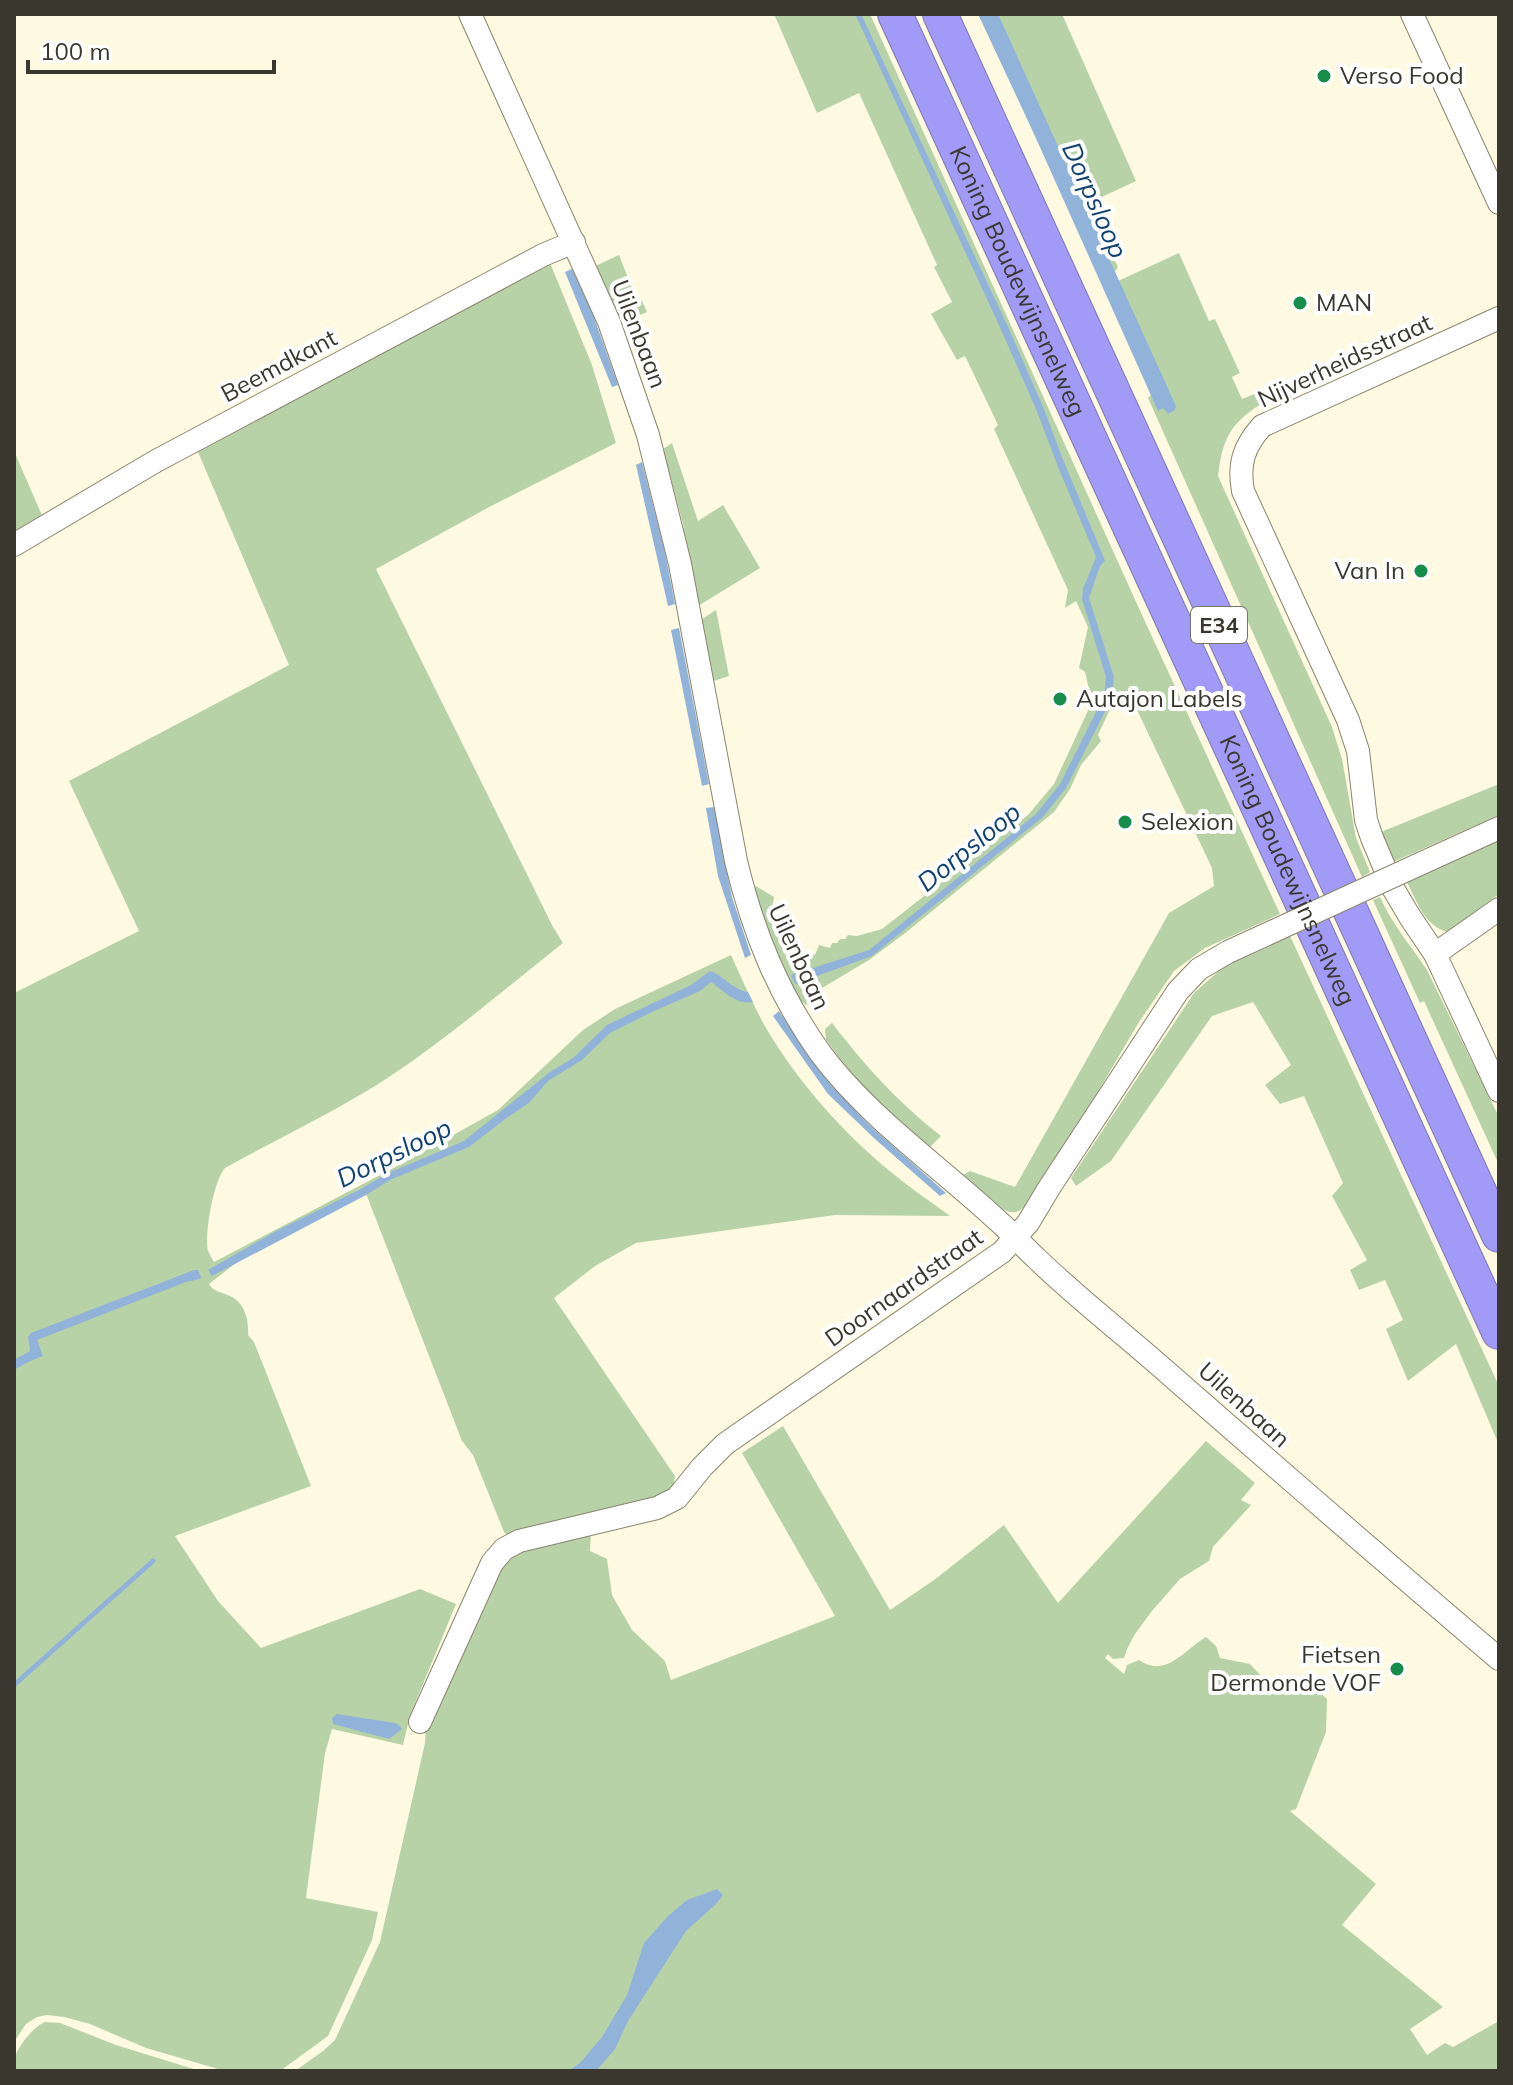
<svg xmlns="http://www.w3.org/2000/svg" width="1513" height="2085" viewBox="0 0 1513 2085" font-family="Mulish,sans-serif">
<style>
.green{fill:#b8d2a8}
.water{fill:#92b3d9}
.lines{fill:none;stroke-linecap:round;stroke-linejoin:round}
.stream{stroke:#92b3d9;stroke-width:5}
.minor-casing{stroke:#89856f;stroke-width:24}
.highway-casing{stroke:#7d78b1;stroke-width:36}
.minor{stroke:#fff;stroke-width:22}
.highway{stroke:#a19bf7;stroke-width:34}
.minor-bridge-casing{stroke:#89856f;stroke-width:24;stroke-linecap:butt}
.minor-bridge{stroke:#fff;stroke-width:22}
.poi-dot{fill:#168d48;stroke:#fff;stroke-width:3}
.labels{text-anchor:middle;stroke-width:8;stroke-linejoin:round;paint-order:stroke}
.shield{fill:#fff;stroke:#75746d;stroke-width:2}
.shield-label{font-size:22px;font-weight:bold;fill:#3a382e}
.poi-label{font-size:24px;fill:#3a382e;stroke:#fff;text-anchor:start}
.street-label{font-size:24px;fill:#3a382e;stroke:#fff}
.water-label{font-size:26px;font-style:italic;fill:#104170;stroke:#fff}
</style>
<rect width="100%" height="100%" fill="#fef9e1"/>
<g class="green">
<path d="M 774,14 L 870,14 L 1142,615 L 1280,914 L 1205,948 L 1174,971 L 1139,1022 L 1080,1122 L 1031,1199 C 1026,1204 1023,1210 1016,1212 C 1002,1216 973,1185 963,1175 L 970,1171 L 1015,1187 L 1169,913 L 1214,886 L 1212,868 L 1129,693 L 1118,692 L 1098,735 L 1101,741 L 1081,765 L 1070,789 L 1054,812 L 904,934 L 869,960 L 822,988 L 820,1000 L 806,1005 C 779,985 764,923 753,891 L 756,886 L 774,897 L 771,915 L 781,923 L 780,927 L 785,932 L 784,937 L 789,938 L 789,943 L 793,946 L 793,949 L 815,955 L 819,945 L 830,948 L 832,943 L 837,943 L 840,939 L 845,939 L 848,935 L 857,936 L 882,929 L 1028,815 L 1054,784 L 1092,702 L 1085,672 L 1079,668 L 1088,627 L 1076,601 L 1065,608 L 1068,590 L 994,429 L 998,425 L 965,356 L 957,360 L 931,314 L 952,302 L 934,267 L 937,265 L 859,93 L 817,113 Z"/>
<path d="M 980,14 L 1062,14 L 1136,181 L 1087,204 L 1118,267 L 1114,273 L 1118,281 L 1179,253 L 1209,321 L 1215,319 L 1240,373 L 1232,377 L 1242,399 L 1264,390 L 1268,400 C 1232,421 1223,435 1218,476 L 1332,727 L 1342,759 L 1356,838 L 1370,872 L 1362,877 L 1148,398 L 1152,394 Z"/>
<polygon points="619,255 638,303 642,301 647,312 619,324 595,266"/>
<path d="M 548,258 L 592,365 L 616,443 L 493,505 L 376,569 L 553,927 L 563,943 C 507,987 452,1035 392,1075 C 339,1110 281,1137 225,1168 C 214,1180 204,1234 208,1251 C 209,1253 213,1260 214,1262 L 405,1162 L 498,1110 L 583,1030 L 615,1009 L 731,955 C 742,979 753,1005 766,1028 C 798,1082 842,1132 891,1172 C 910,1188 930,1201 950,1216 L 835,1215 L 636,1243 L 595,1266 L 554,1298 L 675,1476 L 672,1496 L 509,1537 L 504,1532 L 473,1455 L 462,1441 L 365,1191 L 241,1259 L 209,1284 C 214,1292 221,1292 230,1296 C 245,1303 249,1320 248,1335 L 254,1342 L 311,1486 L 175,1536 L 218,1601 L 261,1648 L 420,1589 L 456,1604 L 409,1718 L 420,1722 L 409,1720 L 403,1745 L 332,1729 L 325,1753 L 306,1898 L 378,1912 L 372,1940 L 328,2036 L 280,2071 L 225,2071 L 146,2048 L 90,2024 L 64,2017 L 47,2015 L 37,2017 L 26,2024 L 14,2042 L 14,993 L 139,931 L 69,781 L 289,665 L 195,445 Z"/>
<polygon points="672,443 698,521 723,505 760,568 698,606 683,524 663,449"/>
<polygon points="14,451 44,520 14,538"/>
<polygon points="716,610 729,676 711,682 699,621"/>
<polygon points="1499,784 1499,815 1393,862 1381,832"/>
<path d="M 1499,840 L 1499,894 L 1447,932 C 1424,925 1417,902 1407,882 Z"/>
<path d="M 1380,897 C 1392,924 1411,946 1427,970 L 1499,1117 L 1499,1131 L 1497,1133 L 1499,1137 L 1499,1165 L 1424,1001 L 1420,1003 L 1373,900 Z"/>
<polygon points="1290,936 1499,1386 1499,1445 1456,1344 1408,1381 1386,1329 1403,1320 1385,1280 1359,1290 1350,1270 1367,1260 1332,1196 1343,1183 1304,1096 1280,1104 1265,1085 1291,1065 1253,1002 1212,1016 1111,1161 1076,1186 1071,1178 1194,993 1220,970 1233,962"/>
<path d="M 832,1023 C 866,1067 898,1102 941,1136 L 929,1148 L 904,1128 L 858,1082 L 826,1040 L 825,1029 Z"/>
<path d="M 783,1426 L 890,1610 L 934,1580 L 1004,1525 L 1058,1603 L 1206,1441 L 1255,1483 L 1241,1500 L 1251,1505 L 1213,1547 L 1209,1561 L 1180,1579 L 1152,1611 L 1135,1634 L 1127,1649 L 1124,1658 L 1113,1659 L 1108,1654 L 1105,1658 L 1124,1674 L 1127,1665 L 1139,1660 C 1166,1679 1185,1649 1206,1637 L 1216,1646 L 1220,1658 L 1250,1664 L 1265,1680 L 1276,1685 L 1284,1678 L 1314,1687 L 1327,1699 L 1326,1732 L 1296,1809 L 1290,1811 L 1376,1884 L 1342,1925 L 1443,2007 L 1410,2029 L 1427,2055 L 1445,2043 L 1453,2047 L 1499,2021 L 1499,2071 L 295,2071 L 323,2051 L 335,2040 L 380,1942 L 425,1743 L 426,1724 L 496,1568 L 518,1551 L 591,1530 L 590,1551 L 607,1559 L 612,1595 L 632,1630 L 665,1661 L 671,1680 L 835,1616 L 742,1453 Z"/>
<path d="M 45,2022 L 60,2023 L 116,2045 L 200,2071 L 14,2071 C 14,2069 14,2059 15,2057 C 19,2045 33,2027 45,2022 Z"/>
</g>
<g class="water">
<polygon points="855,14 861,14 1009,329 1044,409 1062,457 1104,558 1105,561 1100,566 1089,598 1114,677 1112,698 1066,788 1043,817 872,956 795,984 791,975 869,950 1036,814 1060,784 1104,696 1106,677 1082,599 1083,589 1096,557 1060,472 1036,409 998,323"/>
<polygon points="978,14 998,14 1176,406 1175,410 1168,414 1163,408 1158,411 1035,136"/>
<polygon points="572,269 591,309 618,385 612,387 565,272"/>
<polygon points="642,462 665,552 675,604 668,606 636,465"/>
<polygon points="679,628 709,784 702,786 671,630"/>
<polygon points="714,807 732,897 751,955 745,958 718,876 706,808"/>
<path d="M 710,971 C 724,976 733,990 748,992 L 753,1002 C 735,1005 724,991 711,982 L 700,991 L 652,1012 L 610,1033 L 582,1060 L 548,1081 L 529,1103 L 508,1117 L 469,1147 L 390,1180 L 366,1195 L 212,1276 L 208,1270 L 278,1230 L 361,1189 L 386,1174 L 464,1141 L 550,1072 L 573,1058 L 607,1025 L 691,985 Z"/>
<polygon points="779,1011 818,1069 832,1086 867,1123 946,1193 940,1196 875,1139 828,1094 773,1016"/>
<polygon points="194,1270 198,1270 201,1277 200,1279 186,1282 37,1340 43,1356 28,1362 14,1370 14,1360 30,1351 28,1337 31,1333"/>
<polygon points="337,1714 395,1723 401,1727 402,1729 389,1739 333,1724 332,1718"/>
<polygon points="717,1889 723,1895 716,1904 686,1931 628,2021 615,2049 596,2071 568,2071 580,2063 602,2037 627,1995 644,1943 668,1916 687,1900"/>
</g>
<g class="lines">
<polyline class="stream" points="14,1685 153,1561"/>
<defs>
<g id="minor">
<path d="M 470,14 L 609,322 L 648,435 L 680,564 L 736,861 C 753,932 778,994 821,1054 C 870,1119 938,1165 997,1220 C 1011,1232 1023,1246 1036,1258 C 1075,1296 1119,1330 1160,1366 C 1272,1464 1385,1562 1499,1659"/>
<polyline points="1412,14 1499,203"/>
<path d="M 1499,318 L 1262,426 C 1244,446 1238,464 1243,491 L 1348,720 L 1358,751 L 1366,820 L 1372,838 L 1394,890 L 1410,917 L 1435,954 L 1499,1091"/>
<polyline points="14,545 156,461 543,255 574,242"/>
<polyline points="1422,863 1499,828"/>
<polyline points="1435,954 1499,909"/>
<polyline points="420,1722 492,1563 504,1549 519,1541 657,1508 677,1498 702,1467 725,1444 1002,1252 1028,1223 1049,1188 1178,991 1199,969 1228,952"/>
</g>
<g id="highway">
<path id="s1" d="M 895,14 L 1499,1332"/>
<polyline points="940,14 1499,1235"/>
</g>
</defs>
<use href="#minor" class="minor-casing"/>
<use href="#highway" class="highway-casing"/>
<use href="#minor" class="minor"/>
<use href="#highway" class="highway"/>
<defs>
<polyline id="minor-bridge" points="1228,952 1422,863"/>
</defs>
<use href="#minor-bridge" class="minor-bridge-casing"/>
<use href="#minor-bridge" class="minor-bridge"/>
</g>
<g class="poi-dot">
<circle cx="1324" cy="76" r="8"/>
<circle cx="1300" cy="303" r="8"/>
<circle cx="1421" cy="571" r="8"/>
<circle cx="1060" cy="699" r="8"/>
<circle cx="1125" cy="822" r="8"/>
<circle cx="1397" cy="1669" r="8"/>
</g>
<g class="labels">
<rect class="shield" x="1191" y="607" width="56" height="36" rx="6"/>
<g class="shield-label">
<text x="1219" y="633">E34</text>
</g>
<g class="poi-label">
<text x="1340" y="84">Verso Food</text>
<text x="1316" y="311">MAN</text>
<text x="1405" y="579" text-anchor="end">Van In</text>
<text x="1076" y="707">Autajon Labels</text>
<text x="1141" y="830">Selexion</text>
<text x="1381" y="1663" text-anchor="end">Fietsen<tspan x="1381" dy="28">Dermonde VOF</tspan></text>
</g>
<g class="street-label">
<text dy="8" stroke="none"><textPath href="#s1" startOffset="294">Koning Boudewijnsnelweg</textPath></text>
<text transform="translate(639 334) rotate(69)" y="8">Uilenbaan</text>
<text transform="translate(1345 361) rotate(-25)" y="8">Nijverheidsstraat</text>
<text transform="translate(279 366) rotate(-28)" y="8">Beemdkant</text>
<text dy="8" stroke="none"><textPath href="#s1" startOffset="942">Koning Boudewijnsnelweg</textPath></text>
<text transform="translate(799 957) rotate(65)" y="8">Uilenbaan</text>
<text transform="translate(904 1288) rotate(-35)" y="8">Doornaardstraat</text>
<text transform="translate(1244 1405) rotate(42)" y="8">Uilenbaan</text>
</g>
<g class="water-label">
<text transform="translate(1095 200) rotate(66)" y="9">Dorpsloop</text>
<text transform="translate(969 847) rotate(-39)" y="9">Dorpsloop</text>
<text transform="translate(394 1153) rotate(-26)" y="9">Dorpsloop</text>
</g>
</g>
<rect width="1513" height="2085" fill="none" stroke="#3a382e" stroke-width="32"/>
<path d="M28 60v12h246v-12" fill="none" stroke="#3a382e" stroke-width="4"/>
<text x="40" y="60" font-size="24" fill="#3a382e" stroke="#ffffff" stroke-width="6" paint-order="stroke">100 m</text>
</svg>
